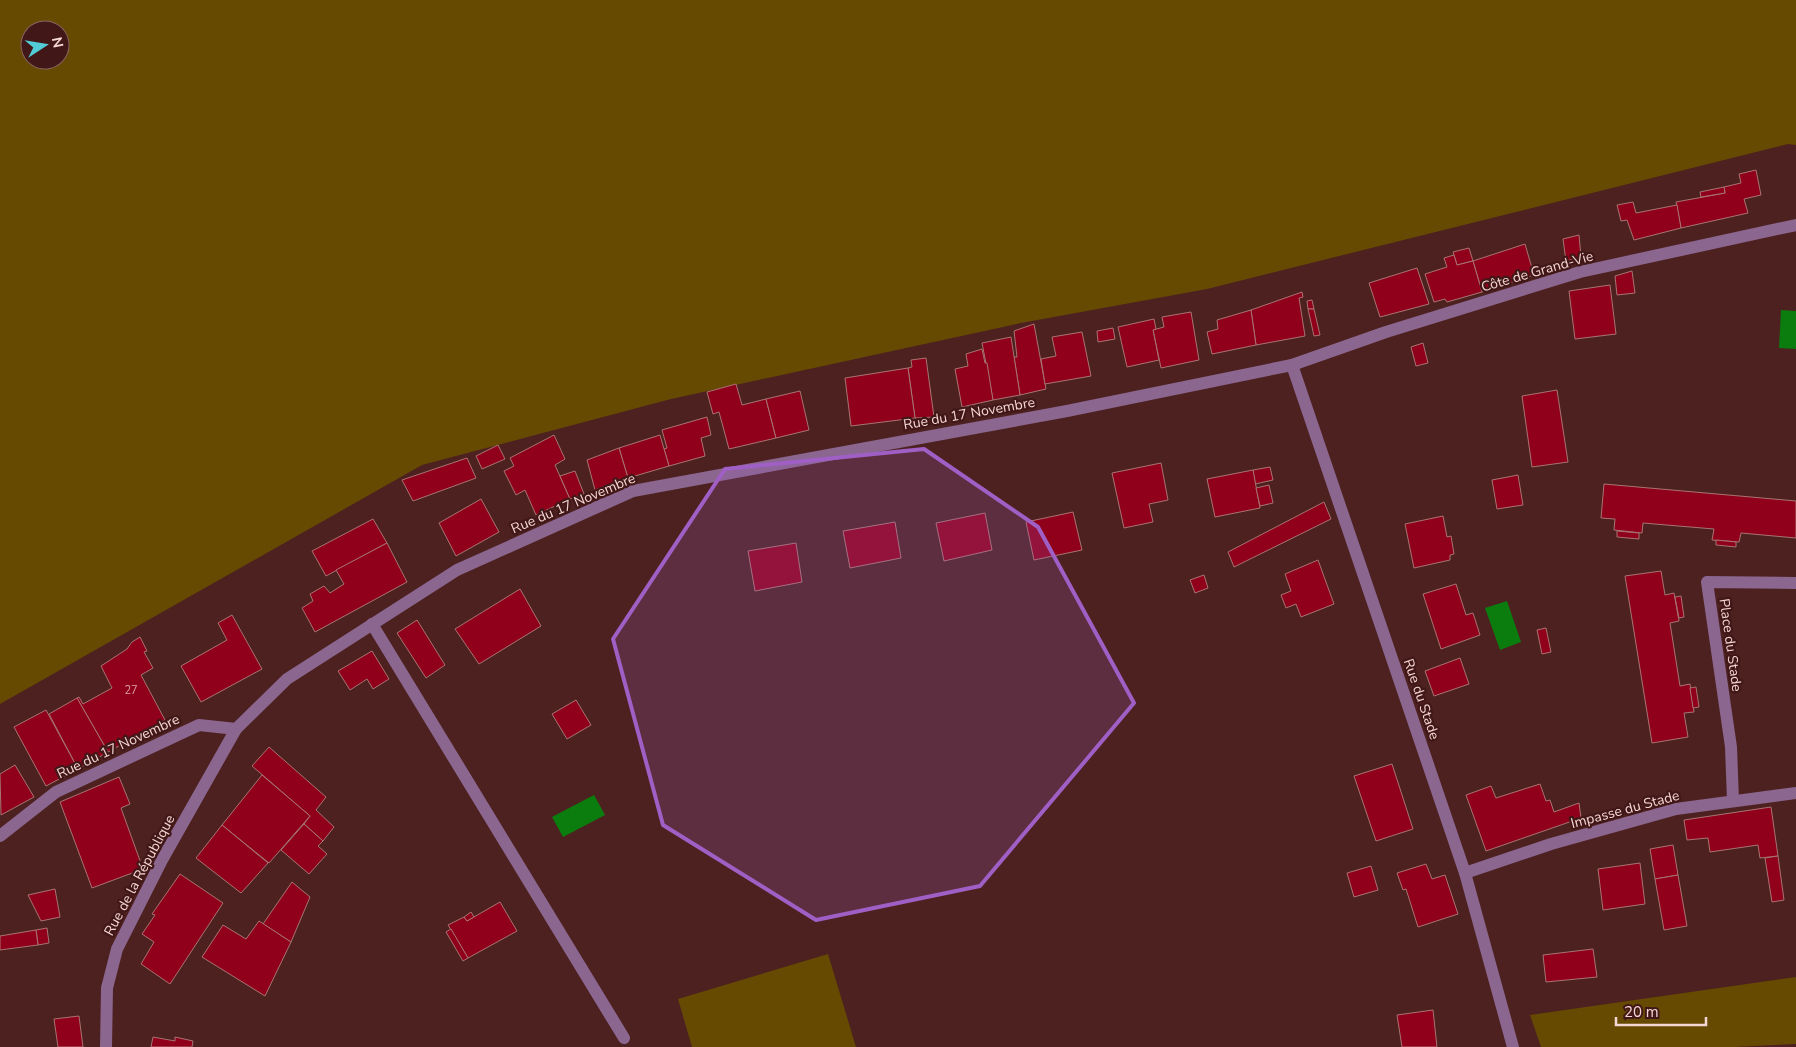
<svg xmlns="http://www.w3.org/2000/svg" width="1796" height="1047" viewBox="0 0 1796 1047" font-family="'Nunito Sans',sans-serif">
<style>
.green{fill:#664a02;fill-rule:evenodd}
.water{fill:#0b7d0f}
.building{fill:#91001b;stroke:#a87471}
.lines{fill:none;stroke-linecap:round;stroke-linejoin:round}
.minor{stroke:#8b668f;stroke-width:12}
.marked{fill:#9f5fc5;fill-opacity:0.2;stroke:#9f5fc5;stroke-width:4;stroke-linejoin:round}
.labels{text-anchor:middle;stroke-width:4.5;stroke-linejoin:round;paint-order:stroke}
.number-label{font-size:11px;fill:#dba0a6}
.street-label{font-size:14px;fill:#f4d6d4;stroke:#411717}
</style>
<rect width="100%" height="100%" fill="#4d2120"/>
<g class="green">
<path d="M 0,0 L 1796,0 L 1796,145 L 1788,144 L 1207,289 L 1021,323 L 671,399 L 422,465 L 0,704 ZM 30,30 L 60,30 L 60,60 L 30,60 Z"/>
<polygon points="828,954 856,1047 692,1047 678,999"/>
<polygon points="1796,977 1796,1044 1734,1047 1541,1047 1530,1015"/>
</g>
<g class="water">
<polygon points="1781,310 1796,311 1796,349 1779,348"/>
<polygon points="1507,601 1521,642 1500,650 1485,608"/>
<polygon points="594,795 605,815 563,837 552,817"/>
</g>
<g class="building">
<polygon points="1756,170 1761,195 1744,199 1748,213 1681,228 1676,202 1725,193 1724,187 1741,183 1739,174"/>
<polygon points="1724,187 1725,193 1701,197 1700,192"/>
<polygon points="1633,202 1636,213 1677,205 1681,228 1634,240 1627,220 1621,221 1617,205"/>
<polygon points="1579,235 1581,257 1566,261 1563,239"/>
<polygon points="1525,244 1534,275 1482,292 1473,261"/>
<polygon points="1469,248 1473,261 1457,265 1453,252"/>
<polygon points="1454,255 1457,265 1473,261 1482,292 1447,302 1445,299 1434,302 1425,274 1447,267 1444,258"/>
<polygon points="1417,268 1429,304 1380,317 1369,283"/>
<polygon points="1632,271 1635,293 1617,295 1615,276"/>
<polygon points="1610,285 1616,334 1575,339 1569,291"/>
<polygon points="1302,292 1303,297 1299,298 1305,336 1256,345 1251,310"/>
<polygon points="1312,300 1314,309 1308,309 1307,301"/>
<polygon points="1308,309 1314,309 1320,335 1314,336"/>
<polygon points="1251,310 1256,345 1212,354 1207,332 1218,329 1217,320"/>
<polygon points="1191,312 1199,360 1161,368 1153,330 1164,327 1162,317"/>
<polygon points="1154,319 1156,329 1153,330 1159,360 1127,367 1118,327"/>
<polygon points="1034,324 1046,389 1020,395 1014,357 1017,357 1014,331"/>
<polygon points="1113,328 1115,339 1098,342 1097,331"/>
<polygon points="1082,332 1091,376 1045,384 1041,359 1056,356 1052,337"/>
<polygon points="1011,337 1020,395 993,400 982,343"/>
<polygon points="1423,343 1428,363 1416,366 1411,347"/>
<polygon points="982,349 985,363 987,363 993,400 962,407 955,369 968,366 966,354"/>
<polygon points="926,358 934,417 915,418 908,368 912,367 911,360"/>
<polygon points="908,368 915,418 851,426 845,378"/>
<polygon points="736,384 742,405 766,399 776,438 729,449 719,412 713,414 707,392"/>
<polygon points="1557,390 1568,462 1532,467 1522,396"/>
<polygon points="800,391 809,430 776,438 766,399"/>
<polygon points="707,417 711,435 701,438 705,456 669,466 664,449 667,448 662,430"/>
<polygon points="554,435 565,459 555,465 570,499 536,515 525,490 516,495 504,471 514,466 510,458"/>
<polygon points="660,435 669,466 628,478 619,448"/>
<polygon points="498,445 505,459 482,469 476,456"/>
<polygon points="619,448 628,478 595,490 587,460"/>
<polygon points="467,458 476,478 413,501 402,480"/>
<polygon points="1161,463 1168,500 1149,504 1153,522 1124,528 1112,473"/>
<polygon points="1270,467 1273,480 1255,484 1253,470"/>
<polygon points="1253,470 1260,508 1215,517 1207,479"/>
<polygon points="575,471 584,494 570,499 560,476"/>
<polygon points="1518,475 1523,505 1497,509 1492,480"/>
<polygon points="1604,484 1796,501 1796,538 1741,533 1739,542 1712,540 1714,529 1643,523 1642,533 1614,530 1615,519 1601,518"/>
<polygon points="1269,485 1273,503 1260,506 1256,488"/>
<polygon points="481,499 499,532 456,556 439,523"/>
<polygon points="1324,502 1331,519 1234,567 1228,552"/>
<polygon points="1073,512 1082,550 1034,560 1026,522"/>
<polygon points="985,513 992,550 944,561 936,523"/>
<polygon points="1443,516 1447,537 1451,536 1454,554 1450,555 1450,560 1414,568 1405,524"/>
<polygon points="373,519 387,543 326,576 312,551"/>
<polygon points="895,522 901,558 850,568 843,531"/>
<polygon points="1617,531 1639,533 1639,539 1617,537"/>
<polygon points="1716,540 1736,542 1736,547 1716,545"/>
<polygon points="387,543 407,582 315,632 302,608 313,601 310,594 324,586 330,593 344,584 336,570"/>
<polygon points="796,543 802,582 755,591 748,551"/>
<polygon points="1318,560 1334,604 1301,617 1296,604 1286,608 1281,595 1291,591 1285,574"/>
<polygon points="1661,571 1665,595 1674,593 1679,621 1670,623 1680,686 1690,684 1694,712 1684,713 1688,737 1652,743 1625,576"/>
<polygon points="1204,575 1208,588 1195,593 1190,580"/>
<polygon points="1456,584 1466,615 1473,613 1480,635 1441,649 1423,594"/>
<polygon points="520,589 541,626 479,664 455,629"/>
<polygon points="1681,596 1684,617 1679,618 1675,597"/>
<polygon points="232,615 262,669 201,702 181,666 227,640 218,623"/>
<polygon points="417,620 445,665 426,678 397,633"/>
<polygon points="1546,628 1551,652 1542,654 1537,630"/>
<polygon points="140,637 147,651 144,652 153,668 141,675 165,720 108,752 77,698 79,697 83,704 112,688 101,666 127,649 132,642"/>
<polygon points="372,651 389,679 373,689 367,679 350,690 338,671"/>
<polygon points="1460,658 1469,684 1434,696 1425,671"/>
<polygon points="1696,687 1699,707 1693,708 1690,688"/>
<polygon points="77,698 108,752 78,769 49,714"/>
<polygon points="576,700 591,725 567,739 552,714"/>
<polygon points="46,710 78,769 46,786 14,727"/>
<polygon points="269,747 326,797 316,810 334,827 323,841 304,824 310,816 252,766"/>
<polygon points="1392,764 1413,829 1376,841 1354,776"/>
<polygon points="15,765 34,797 1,815 0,774"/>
<polygon points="262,775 310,816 269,863 222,825"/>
<polygon points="119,777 130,804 121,808 143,869 92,888 60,802"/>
<polygon points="1540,784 1546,801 1550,800 1554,812 1579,803 1581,818 1486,851 1466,795 1491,786 1496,798"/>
<polygon points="1771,807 1778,856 1760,858 1758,845 1710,852 1708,838 1687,840 1684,820"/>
<polygon points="304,824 323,841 318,846 327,854 309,874 281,850"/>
<polygon points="222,825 268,863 241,893 196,858"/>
<polygon points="1673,845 1678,875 1655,879 1650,849"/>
<polygon points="1778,856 1784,900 1772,902 1765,858"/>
<polygon points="1640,863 1645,904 1603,910 1598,869"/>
<polygon points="1426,864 1432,879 1445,875 1458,914 1418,927 1406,889 1403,890 1397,873"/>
<polygon points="1371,866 1378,890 1354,897 1347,873"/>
<polygon points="180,874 223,903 170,984 141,964 154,942 142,934 155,915 152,914"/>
<polygon points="1678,875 1687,926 1664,930 1655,879"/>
<polygon points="292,882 310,897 291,942 263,924"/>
<polygon points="55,889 60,917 41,921 28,895"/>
<polygon points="500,902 517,931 468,958 448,925 464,917 467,921"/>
<polygon points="471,912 474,917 467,921 464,917"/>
<polygon points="259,921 291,942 265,996 202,957 223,925 246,939"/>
<polygon points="47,928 49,943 38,945 36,930"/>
<polygon points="451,929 468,958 463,961 446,932"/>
<polygon points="36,930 38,945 0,950 0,936"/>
<polygon points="1593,949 1597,977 1546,982 1543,955"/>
<polygon points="1433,1010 1437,1047 1402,1047 1397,1015"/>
<polygon points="79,1016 83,1047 58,1047 54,1019"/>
<polygon points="153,1037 175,1041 175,1037 193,1041 192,1047 151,1047"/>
</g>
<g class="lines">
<g class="minor">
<polyline points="1292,365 1465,873 1513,1047"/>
<polyline points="372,624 624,1038"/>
<polyline points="1733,801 1731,747 1707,582 1796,583"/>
<polyline points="0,836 56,792 199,725 236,729 287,679 457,570 633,491 1067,411 1292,365 1386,332 1580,272 1796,225"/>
<polyline points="1465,873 1551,844 1676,809 1796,793"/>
<polyline points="106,1047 107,988 117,949 162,860 236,729"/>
</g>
</g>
<path class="marked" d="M 924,449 L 1038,527 L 1134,703 L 980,886 L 816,920 L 663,825 L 613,639 L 725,469 Z"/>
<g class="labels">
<g class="number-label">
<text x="131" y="694">27</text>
</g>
<g class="street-label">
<text transform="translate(1537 271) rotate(-16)" y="5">Côte de Grand-Vie</text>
<text transform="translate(969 413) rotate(-10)" y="5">Rue du 17 Novembre</text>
<text transform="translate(573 503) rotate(-23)" y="5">Rue du 17 Novembre</text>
<text transform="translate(1731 645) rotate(82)" y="5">Place du Stade</text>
<text transform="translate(1422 699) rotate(71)" y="5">Rue du Stade</text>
<text transform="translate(118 746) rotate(-25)" y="5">Rue du 17 Novembre</text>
<text transform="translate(1625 809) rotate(-15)" y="5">Impasse du Stade</text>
<text transform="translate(139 875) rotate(-62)" y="5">Rue de la République</text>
</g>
</g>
<g transform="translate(45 45) rotate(78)"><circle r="24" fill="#411717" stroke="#896363"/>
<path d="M0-4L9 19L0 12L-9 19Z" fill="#52ccd6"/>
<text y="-8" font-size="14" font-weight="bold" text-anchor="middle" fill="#f4d6d4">N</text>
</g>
<path d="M1616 1017v8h90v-8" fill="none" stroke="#f4d6d4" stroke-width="2.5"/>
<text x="1624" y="1017" font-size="15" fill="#f4d6d4" stroke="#411717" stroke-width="4" paint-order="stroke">20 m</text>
</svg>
